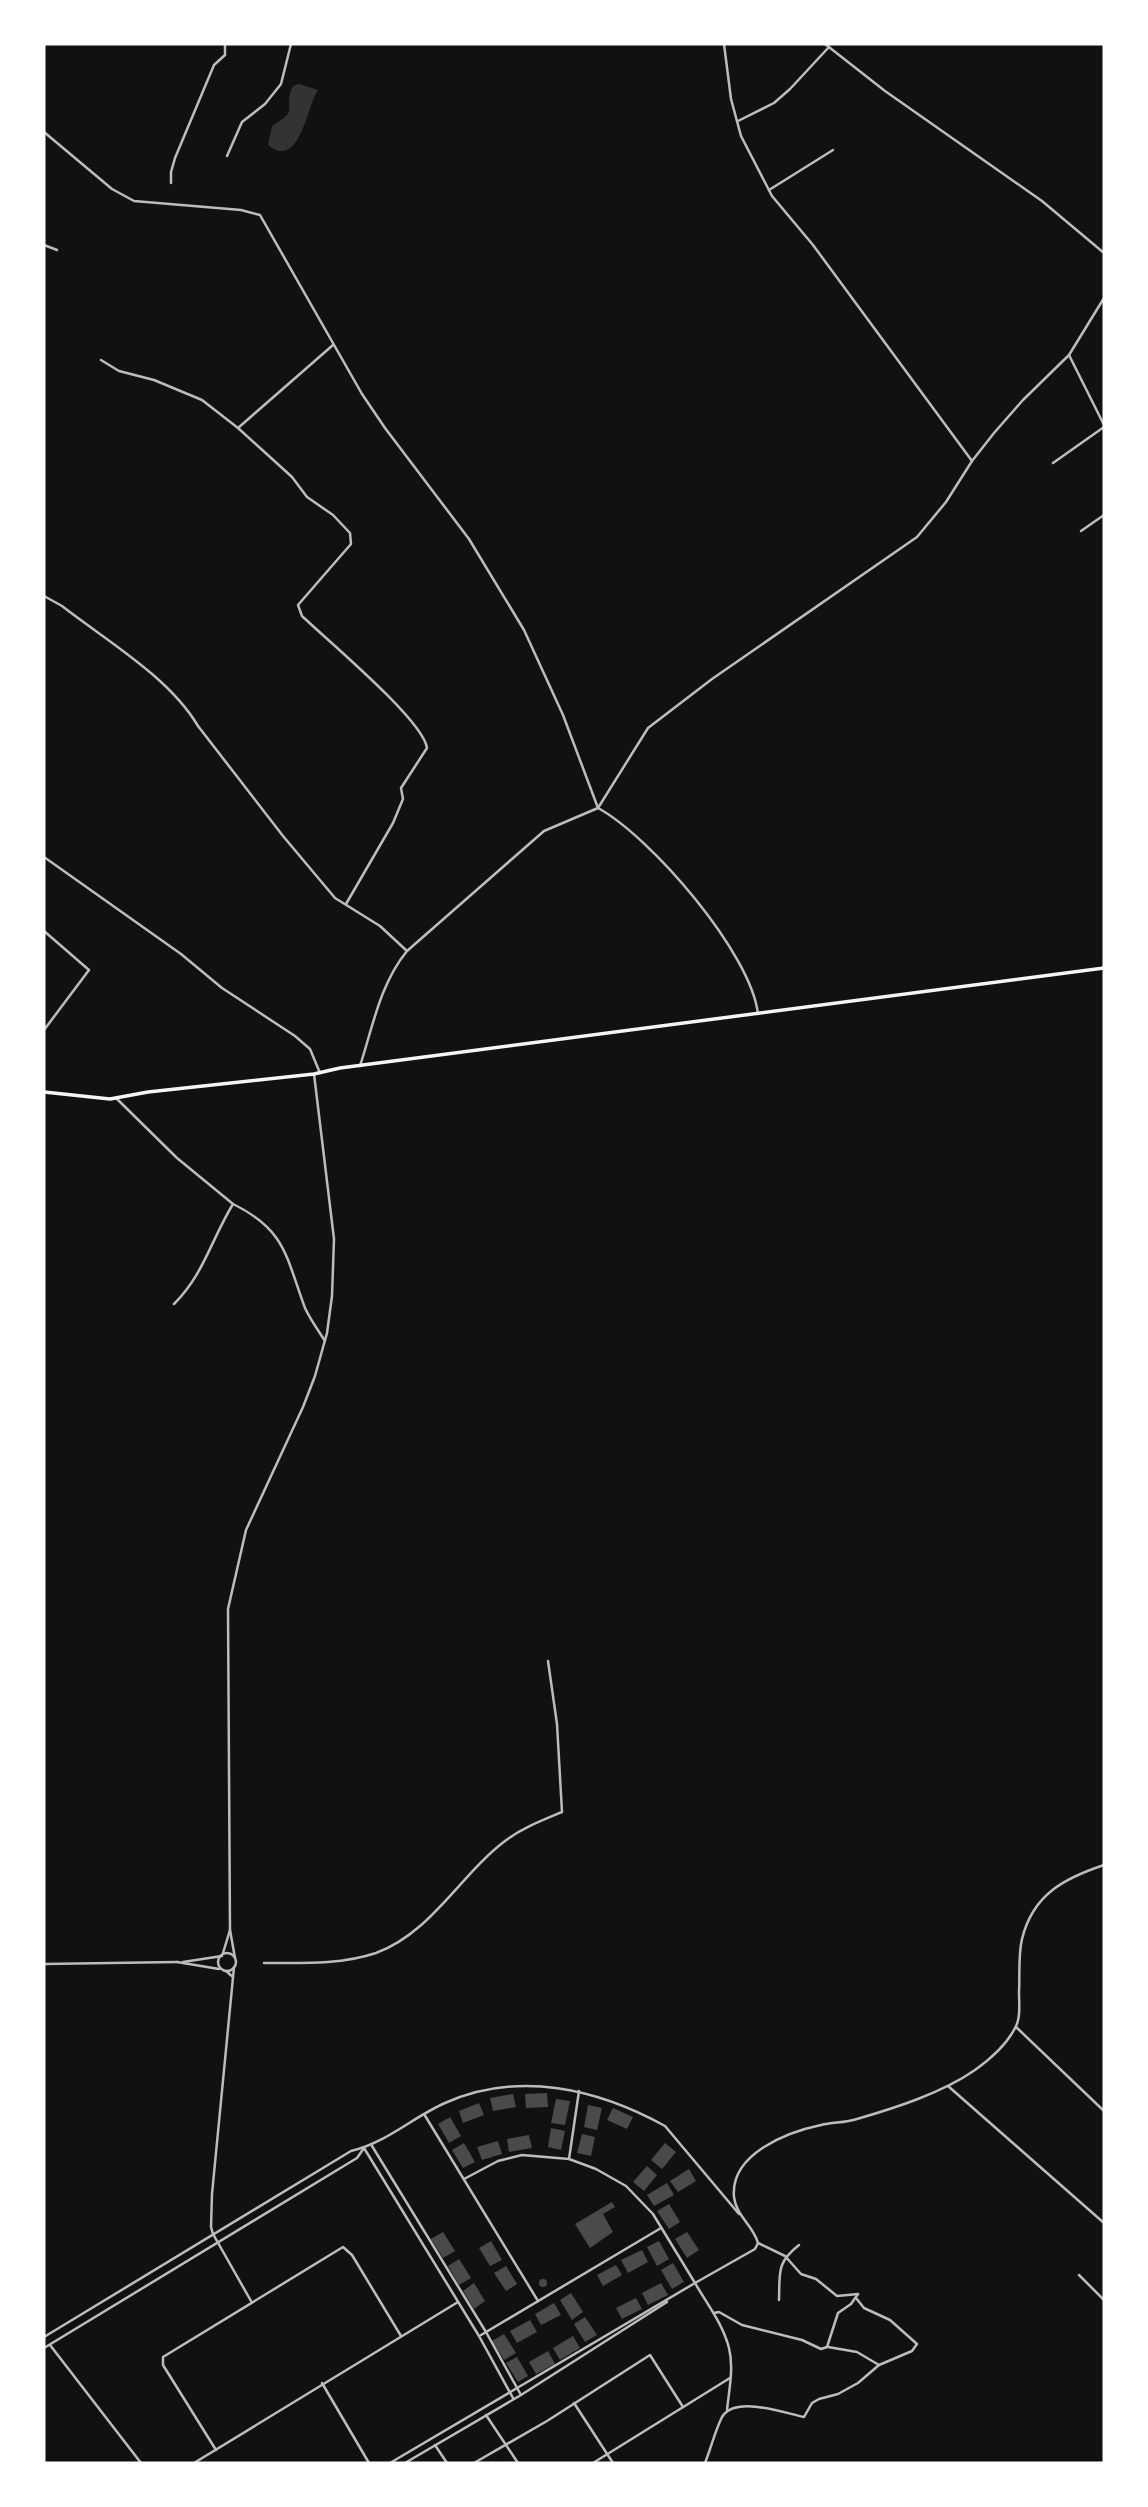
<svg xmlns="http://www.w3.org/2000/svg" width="1148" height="2507" viewBox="0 0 1148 2507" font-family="Quicksand,sans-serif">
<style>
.water{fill:#333}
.building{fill:#4a4a4a}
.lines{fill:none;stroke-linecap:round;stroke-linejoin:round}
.minor{stroke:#bcbcbc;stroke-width:2.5}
.tertiary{stroke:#bcbcbc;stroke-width:2.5}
.secondary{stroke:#f5f5f5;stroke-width:3.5}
</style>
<rect width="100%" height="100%" fill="#111"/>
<path class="water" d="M 299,84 L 318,90 C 307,105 300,171 268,145 L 272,126 C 302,109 282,108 293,86 Z"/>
<g class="building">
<polygon points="547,2093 548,2107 526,2108 525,2094"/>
<polygon points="513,2094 516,2107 493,2111 490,2098"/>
<polygon points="556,2099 570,2101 565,2125 551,2123"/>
<polygon points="479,2103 484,2115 463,2123 459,2111"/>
<polygon points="588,2105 602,2108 597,2130 584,2127"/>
<polygon points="613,2108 633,2117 627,2129 607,2120"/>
<polygon points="450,2117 461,2136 449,2143 438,2124"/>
<polygon points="551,2128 565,2131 561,2150 548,2147"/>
<polygon points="582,2134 595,2137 591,2156 577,2153"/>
<polygon points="529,2135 532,2148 509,2152 507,2139"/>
<polygon points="498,2141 502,2154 482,2160 477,2147"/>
<polygon points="464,2143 475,2162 463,2168 452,2150"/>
<polygon points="665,2143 676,2152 662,2169 651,2160"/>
<polygon points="647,2166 657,2175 644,2191 633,2182"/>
<polygon points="689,2169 696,2181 678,2192 670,2181"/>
<polygon points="667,2183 674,2195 654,2206 647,2195"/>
<polygon points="612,2202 615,2207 603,2214 613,2232 590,2248 575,2224"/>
<polygon points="669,2204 680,2222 669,2229 657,2211"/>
<polygon points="443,2232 455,2251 443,2258 431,2239"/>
<polygon points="687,2232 699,2250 687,2258 675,2239"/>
<polygon points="491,2241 502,2260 490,2266 479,2248"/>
<polygon points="659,2241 669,2259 657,2266 647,2247"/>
<polygon points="642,2250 648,2262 628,2273 621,2260"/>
<polygon points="459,2259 471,2278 459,2285 448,2266"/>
<polygon points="673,2263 684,2282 672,2289 661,2270"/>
<polygon points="616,2265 622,2275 603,2286 597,2275"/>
<polygon points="506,2266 517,2284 506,2291 494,2273"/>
<circle cx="543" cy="2283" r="4"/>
<polygon points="474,2283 485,2301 474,2309 463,2291"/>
<polygon points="661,2283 668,2295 648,2305 642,2293"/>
<polygon points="571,2293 583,2312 572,2320 560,2300"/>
<polygon points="636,2298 642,2309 622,2319 616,2308"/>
<polygon points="554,2303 561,2315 541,2325 535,2314"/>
<polygon points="585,2317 597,2335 585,2342 574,2324"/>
<polygon points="530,2320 537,2332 517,2343 510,2331"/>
<polygon points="504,2334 516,2353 504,2360 492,2341"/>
<polygon points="573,2336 580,2348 560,2360 553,2348"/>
<polygon points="548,2351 555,2364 536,2374 529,2362"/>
<polygon points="517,2357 528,2376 518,2382 506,2363"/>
</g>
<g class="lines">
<g class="minor">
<polyline points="825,44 885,91 1042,201 1104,253"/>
<polyline points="738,121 774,103 790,89 829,47"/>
<polyline points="227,156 242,122 265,104 281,84 291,44"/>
<polyline points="171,183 171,172 175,158 214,65 225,55 225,44"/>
<polyline points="769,190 833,150"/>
<polyline points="44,245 57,250"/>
<polyline points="1069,355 1104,425"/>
<path d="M 101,360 L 119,371 L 154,380 L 202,400 L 238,428 L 292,477 L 307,497 L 333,515 L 350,533 L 351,544 L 298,605 L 302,616 C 327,640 423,720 427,748 L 401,788 L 403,799 L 393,823 L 346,904"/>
<polyline points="238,428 333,345"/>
<polyline points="1053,463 1104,427"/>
<polyline points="1081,531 1104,515"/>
<path d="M 44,596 L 62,606 C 107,641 169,677 198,726 L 283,836 L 335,898 L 380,926 L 407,951"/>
<polyline points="44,857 181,954 222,988 295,1036 310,1049 320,1073"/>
<polyline points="44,931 89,970 44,1030"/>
<path d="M 116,1098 L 177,1158 L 233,1204 C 211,1240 204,1274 174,1304"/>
<path d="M 233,1204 C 286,1230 286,1257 305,1308 C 310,1319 318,1330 325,1341"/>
<path d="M 264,1963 C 302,1963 340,1965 376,1953 C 431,1933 460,1875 505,1841 C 522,1828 543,1820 562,1812 L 557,1724 L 548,1661"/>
<polyline points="44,1964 177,1962"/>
<polyline points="234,1967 212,2194 211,2227 213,2234 251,2301"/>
<polyline points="226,1971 233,1977"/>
<polyline points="1016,2027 1104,2111"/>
<polyline points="948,2086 1104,2223"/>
<polyline points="424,2114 538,2301"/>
<polyline points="372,2146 486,2332 521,2395"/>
<polyline points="364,2148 479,2336 513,2398"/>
<polyline points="569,2159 579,2091"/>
<polyline points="464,2179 498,2161 522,2155 569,2159 596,2169 626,2186 653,2214 695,2283"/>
<polyline points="758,2243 785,2256 801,2274 816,2279 837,2296 858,2294"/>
<polyline points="1079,2275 1104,2300"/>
<path d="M 779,2300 C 780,2273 776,2263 799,2245"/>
<polyline points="714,2313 719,2312 742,2325 802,2340 821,2349 827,2347 838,2313 851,2304 858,2294"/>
<polyline points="481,2335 661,2228"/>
<path d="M 44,2337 L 351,2151 C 386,2143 413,2117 445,2103 C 519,2070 598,2089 665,2126 L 739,2214"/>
<polyline points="50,2345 141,2463"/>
<polyline points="828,2347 857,2352 879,2365"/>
<polyline points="44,2348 357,2158 364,2148"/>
<polyline points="216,2450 163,2365 163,2357 343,2247 352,2255 401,2336"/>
<polyline points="194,2463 458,2302"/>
<polyline points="390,2463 695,2283"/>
<polyline points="405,2463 521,2395 667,2302"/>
<path d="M 705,2463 C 711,2448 715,2431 722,2417 C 735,2395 784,2413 804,2417 L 812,2403 L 819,2399 L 838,2394 L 858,2383 L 879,2365 L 912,2351 L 917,2344 L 890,2320 L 864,2308 L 856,2298"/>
</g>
<g class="tertiary">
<polyline points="724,44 731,99 741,136 772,196 813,245 972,461"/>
<path d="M 44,132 L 112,189 L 134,201 L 241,210 L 260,215 L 362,394 L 385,428 L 469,539 L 524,630 L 563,715 L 598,808 C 651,837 751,953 758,1014"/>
<path d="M 360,1066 C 373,1026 380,984 407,951 L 544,831 L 598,808 L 648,728 L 712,679 L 917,537 L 946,502 L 972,461 L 994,433 L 1023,400 L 1069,355 L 1104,298"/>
<polyline points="223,1953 230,1930"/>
<circle cx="227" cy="1962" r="9"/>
<polyline points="235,1958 230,1930 228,1609 246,1530 303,1407 315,1376 327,1333 332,1296 334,1239 314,1074"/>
<polyline points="177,1962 219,1969"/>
<polyline points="183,1962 222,1956"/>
<polyline points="322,2383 369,2463"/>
<polyline points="574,2403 613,2463"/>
<path d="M 727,2410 C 729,2390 734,2368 729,2348 C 723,2324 707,2304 695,2283 L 755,2249 L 758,2243 C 753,2225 736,2216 734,2197 C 730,2154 787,2132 821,2125 C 833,2122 845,2123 857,2119 C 895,2108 942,2093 975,2070 C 989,2060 1007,2044 1015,2028 C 1021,2018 1019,2003 1019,1992 C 1020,1975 1018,1955 1022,1939 C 1033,1894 1065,1878 1104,1865"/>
<polyline points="486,2415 518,2463"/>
<polyline points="435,2445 447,2463"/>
<polyline points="474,2463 547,2421 650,2355 683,2407"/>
<polyline points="593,2463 730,2378"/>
</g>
<polyline class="secondary" points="44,1092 110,1099 148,1092 314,1074 340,1068 1104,968"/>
</g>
<rect width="1148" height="2507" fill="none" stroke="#ffffff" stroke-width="91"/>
</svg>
